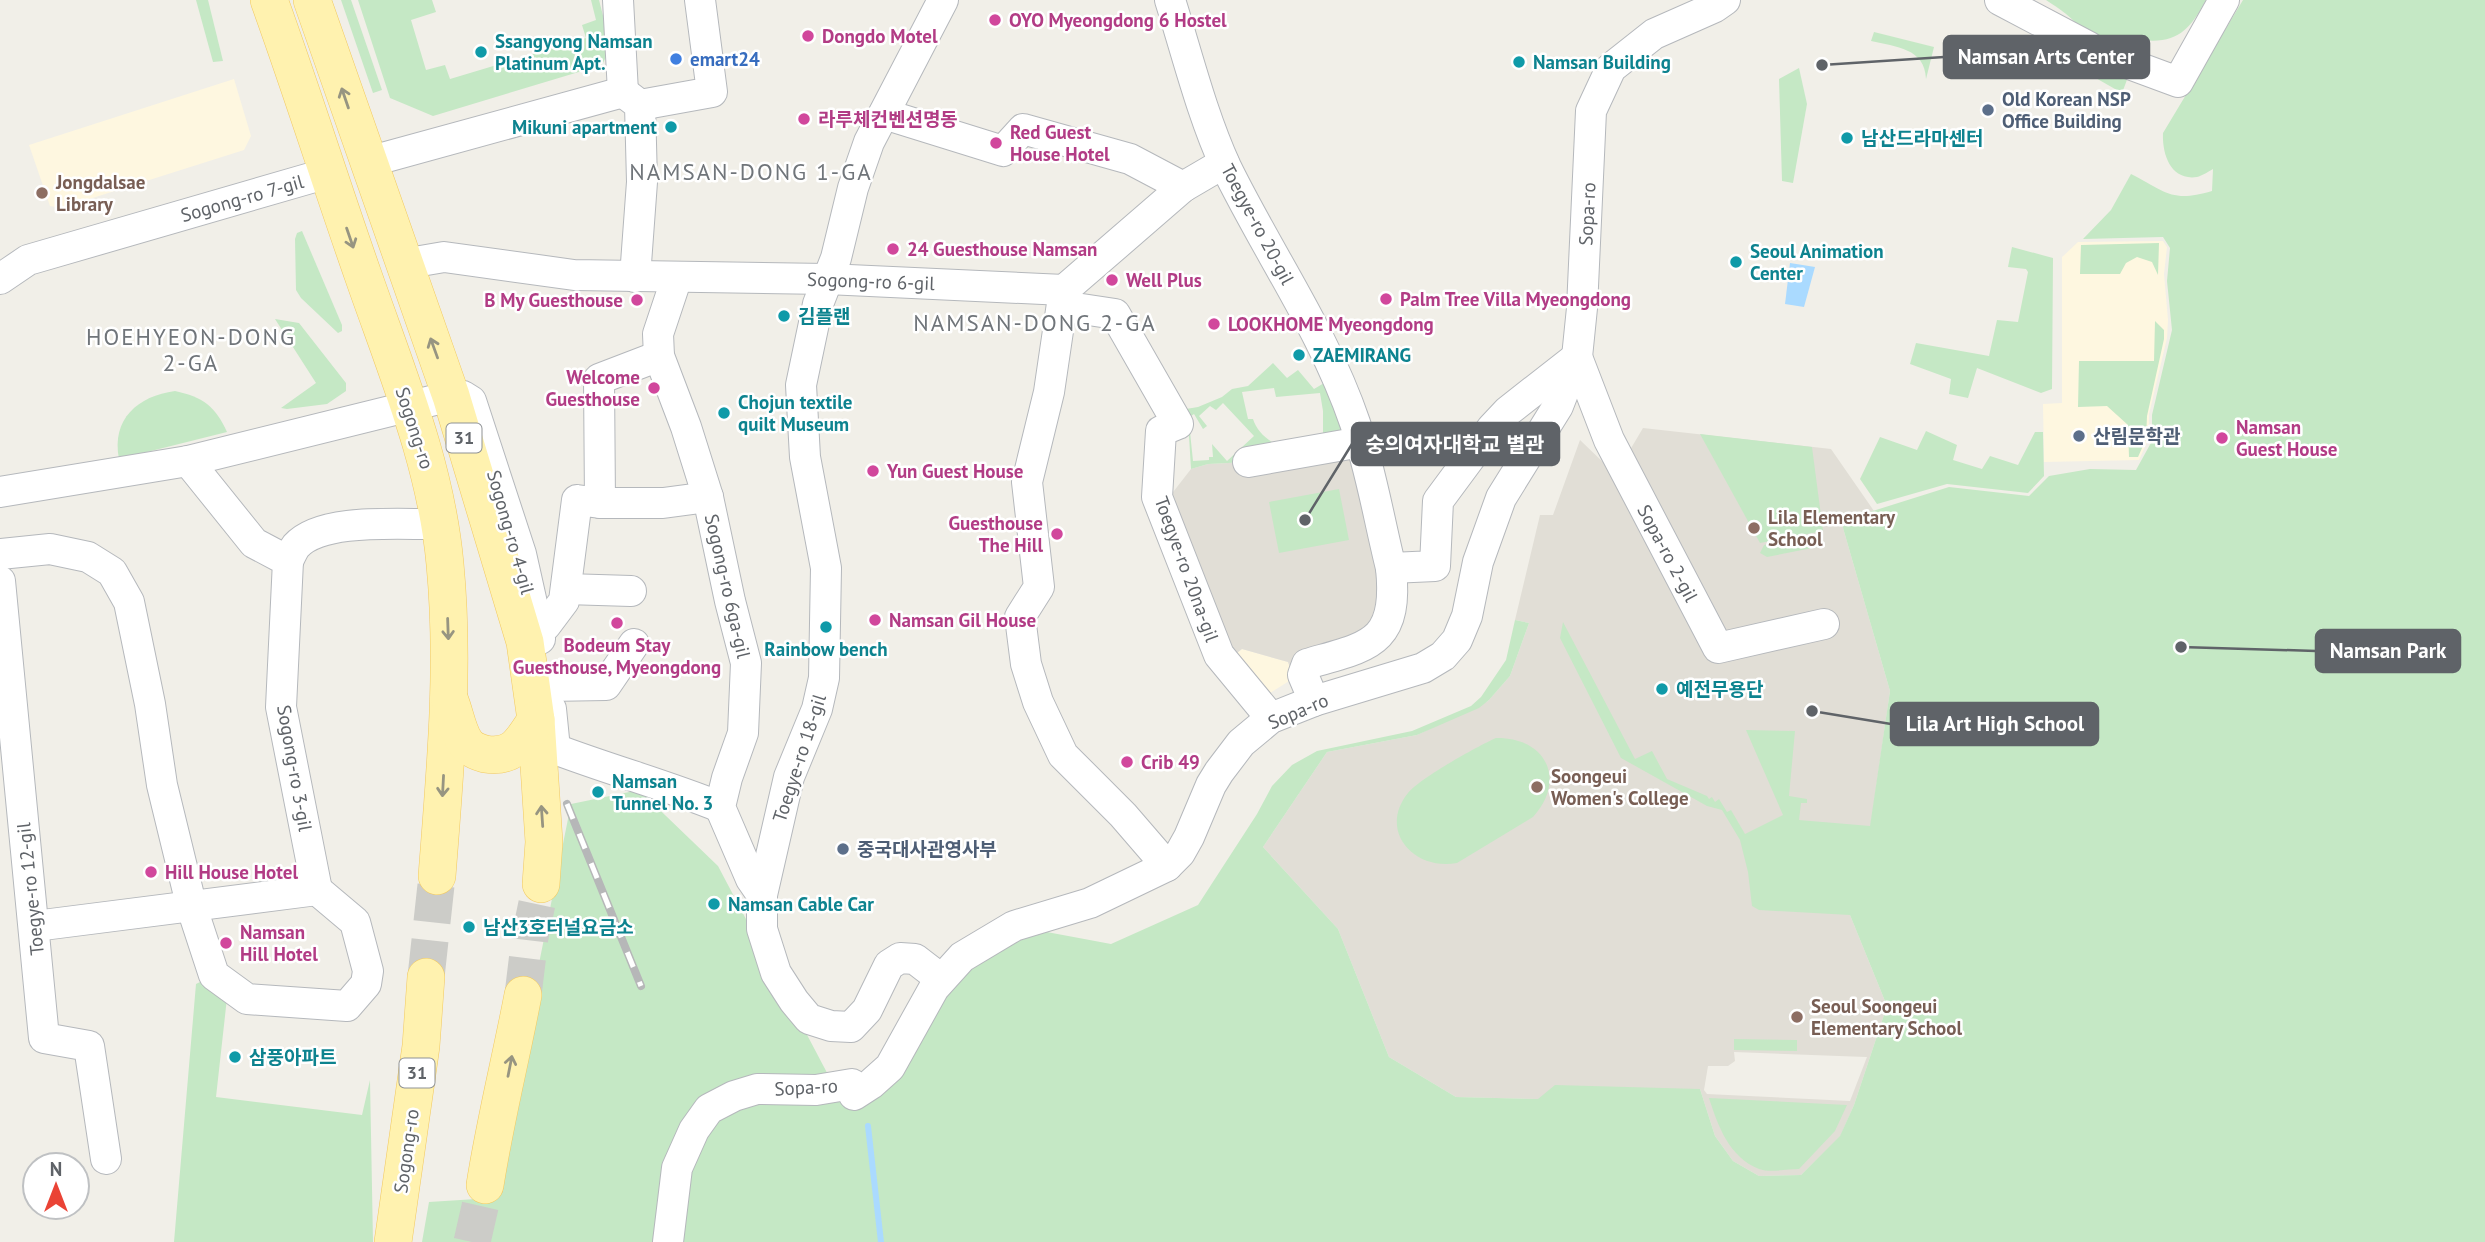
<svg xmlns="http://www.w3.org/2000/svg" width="2485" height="1242" viewBox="0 0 2485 1242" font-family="'PT Sans','Noto Sans KR',sans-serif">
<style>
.commercial{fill:#fef7e0}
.education{fill:#e1ded6;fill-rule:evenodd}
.green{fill:#c5e8c5;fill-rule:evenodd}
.water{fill:#aadaff}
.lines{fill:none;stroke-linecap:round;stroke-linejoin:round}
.stream{stroke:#aadaff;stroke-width:6}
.minor-tunnel{stroke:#ccccc8;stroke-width:30;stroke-dasharray:30 15;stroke-linecap:butt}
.major-tunnel{stroke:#ccccc8;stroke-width:37;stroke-dasharray:37 18;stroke-linecap:butt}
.minor-casing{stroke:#b5b8bc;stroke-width:32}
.major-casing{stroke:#f2c960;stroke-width:38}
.minor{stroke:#fff;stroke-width:30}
.major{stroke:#fff2af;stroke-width:37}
.rail-casing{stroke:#b6b7b8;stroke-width:8}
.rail{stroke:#fff;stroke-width:5;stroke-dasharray:16;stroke-linecap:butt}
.oneway{stroke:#979581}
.hotel-dot{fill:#d1479c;stroke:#fff;stroke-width:2.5}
.culture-dot{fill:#0f9aa8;stroke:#fff;stroke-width:2.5}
.shop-dot{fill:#3f7fe0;stroke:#fff;stroke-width:2.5}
.service-dot{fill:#5c6f8a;stroke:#fff;stroke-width:2.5}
.education-dot{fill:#8d6e63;stroke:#fff;stroke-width:2.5}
.labels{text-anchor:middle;stroke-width:5;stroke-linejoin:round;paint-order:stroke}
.shield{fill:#fff;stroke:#8f9295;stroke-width:2}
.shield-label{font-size:18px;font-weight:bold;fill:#5f6368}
.hotel-label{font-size:19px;font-weight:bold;fill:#b23c85;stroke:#fff;text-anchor:start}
.culture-label{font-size:19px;font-weight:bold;fill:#0d838f;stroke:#fff;text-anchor:start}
.shop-label{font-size:19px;font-weight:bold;fill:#366cbe;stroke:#fff;text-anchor:start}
.service-label{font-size:19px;font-weight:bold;fill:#4e5e75;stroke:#fff;text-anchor:start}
.education-label{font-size:19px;font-weight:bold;fill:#785e54;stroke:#fff;text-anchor:start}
.street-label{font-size:19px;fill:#5f6368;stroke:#fff}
.quarter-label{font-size:23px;letter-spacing:2px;fill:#70757a;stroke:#fff}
.leader{fill:none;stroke:#5f6368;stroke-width:2.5}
.callout-dot{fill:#5f6368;stroke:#fff;stroke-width:2.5}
.callout{fill:#5f6368;stroke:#5f6368;stroke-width:2.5}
.callout-label{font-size:21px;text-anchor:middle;font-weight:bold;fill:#fff}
</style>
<rect width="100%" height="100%" fill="#f1efe8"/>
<g class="commercial">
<polygon points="234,79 251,136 244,150 61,208 50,206 29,145"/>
<polygon points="2163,241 2167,247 2164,274 2168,320 2167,338 2149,414 2149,438 2139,460 2044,462 2043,404 2062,403 2062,257 2078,242"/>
<polygon points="1242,649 1288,662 1294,678 1259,700 1226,662"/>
</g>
<g class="education">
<path d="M 1643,428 L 1831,449 L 1874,511 L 1841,521 L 1890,691 L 1868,844 L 1850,915 L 1887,1006 L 1854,1105 L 1840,1137 L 1801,1175 L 1759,1176 L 1733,1161 L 1715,1136 L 1700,1089 L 1538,1099 L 1456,1097 L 1389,1057 L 1338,929 L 1263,847 L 1327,752 L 1417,735 L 1488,701 L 1510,676 L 1529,623 L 1515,620 L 1540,515 L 1553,515 L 1580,440 L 1607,466 L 1627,455 ZM 1734,1052 L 1866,1057 L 1867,1057 L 1850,1101 L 1707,1094 L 1704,1090 L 1708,1066 L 1728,1066 L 1735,1061 Z"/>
<polygon points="1361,442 1386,625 1294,678 1288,662 1242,649 1226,661 1163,505 1191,469 1208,464 1248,462"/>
</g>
<g class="green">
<polygon points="196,0 208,0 223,61 213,62"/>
<polygon points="341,0 351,0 382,90 373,93"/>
<polygon points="358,0 432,0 436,12 411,20 426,70 445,65 450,79 586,38 582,25 596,20 591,0 599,0 611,47 602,65 433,116 390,98"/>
<path d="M 2046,0 L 2206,0 C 2190,30 2177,44 2142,40 L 2122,93 L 2087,73 C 2098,36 2074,18 2046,0 Z"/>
<path d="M 2243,0 L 2485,0 L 2485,1242 L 422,1242 L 429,1202 L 492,1198 L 571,804 L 639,790 L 718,866 L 834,1086 L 854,1094 L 934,988 L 1014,926 L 1111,944 L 1198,905 L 1257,814 L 1272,786 L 1292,765 L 1317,751 L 1412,731 L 1471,706 L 1481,697 L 1506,660 L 1515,620 L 1529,623 L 1510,676 L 1489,700 L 1479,708 L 1417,735 L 1327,752 L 1263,847 L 1338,929 L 1389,1057 L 1456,1097 L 1538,1099 L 1555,1085 L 1700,1089 L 1715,1136 L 1733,1161 L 1759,1176 L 1801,1175 L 1840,1136 L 1854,1105 L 1887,1006 L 1850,915 L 1759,910 L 1752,906 L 1748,872 L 1740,840 L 1722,810 L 1707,806 L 1621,758 L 1560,638 L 1563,622 L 1635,759 L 1652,751 L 1667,779 L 1707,796 L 1709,799 L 1712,797 L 1715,802 L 1719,799 L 1727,812 L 1731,810 L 1745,834 L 1783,815 L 1746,730 L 1795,731 L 1789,796 L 1807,799 L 1807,803 L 1801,803 L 1799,820 L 1870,826 L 1890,691 L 1841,521 L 1949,487 L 2029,496 L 2049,476 L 2090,469 L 2136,470 L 2152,441 L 2152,415 L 2172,330 L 2167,281 L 2170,248 L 2163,237 L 2083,239 L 2111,210 L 2131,174 C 2166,192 2172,203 2212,191 L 2213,169 C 2209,171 2202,176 2197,177 C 2170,181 2162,153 2163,133 Z"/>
<path d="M 1874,32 L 1934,47 L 1926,79 C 1925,48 1896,47 1871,41 Z"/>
<polygon points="1799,68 1807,104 1793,183 1782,181 1779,79"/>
<polygon points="302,231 342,325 342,331 338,333 301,298 296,290 295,239 297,233"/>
<polygon points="2159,243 2158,275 2152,262 2137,257 2126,263 2120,274 2080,274 2081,245"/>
<polygon points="2012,247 2053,258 2052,389 2041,393 1977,368 1968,398 1949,394 1951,379 1910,364 1916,343 1989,356 1997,320 2018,322 2028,272 2026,269 2008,267"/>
<polygon points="275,319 299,323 346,383 346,391 327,404 287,409 281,408 316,383"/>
<polygon points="2155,321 2164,330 2164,339 2147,416 2146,439 2138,457 2129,457 2128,425 2107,406 2078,407 2079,361 2154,361"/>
<path d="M 1273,363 L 1287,378 L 1298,370 L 1314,389 L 1336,376 L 1361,442 L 1248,462 L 1208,464 L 1191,469 L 1189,436 L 1174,411 L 1198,407 L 1222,397 L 1232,389 L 1248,386 ZM 1274,388 L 1276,397 L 1320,393 L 1323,411 L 1323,442 C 1312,444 1298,449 1288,448 C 1273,446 1257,433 1253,419 L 1248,419 L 1242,392 ZM 1223,403 L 1254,436 L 1227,461 L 1212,444 L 1213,457 L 1209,457 L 1209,460 L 1193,461 L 1190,432 L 1183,421 L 1194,414 L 1203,429 L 1207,426 L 1199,416 L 1210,406 L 1216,410 Z"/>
<path d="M 175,391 C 203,397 215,406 227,432 L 119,459 C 111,419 138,396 175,391 Z"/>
<polygon points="1926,431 1957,445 1953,460 1982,469 1990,456 2018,465 2035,432 2043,432 2044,476 2028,493 1947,484 1877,504 1860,479 1880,437 1917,450"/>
<polygon points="1700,434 1812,447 1823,531 1760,543"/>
<polygon points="1339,489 1349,540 1279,553 1269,502"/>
<polygon points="1814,534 1821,539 1822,543 1817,547 1767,557 1760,553 1764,545"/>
<path d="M 1496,738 C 1546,737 1567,780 1533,817 L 1457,863 C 1413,871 1378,830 1408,793 C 1420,778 1478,746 1496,738 Z"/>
<polygon points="206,979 227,998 216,1097 362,1115 370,1080 373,1242 174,1242 196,984"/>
<polygon points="1734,1039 1797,1040 1797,1051 1734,1050"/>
<path d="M 1709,1098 L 1847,1105 L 1835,1131 L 1799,1169 C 1787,1169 1770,1173 1759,1169 C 1729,1157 1718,1126 1709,1098 Z"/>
</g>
<polygon class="water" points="1790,263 1815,267 1804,307 1785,304"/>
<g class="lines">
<polyline class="stream" points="868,1126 881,1242"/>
<polyline class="minor-tunnel" points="2089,47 2132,65"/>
<g class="major-tunnel">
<polyline points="426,977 437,876"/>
<polyline points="523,995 530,937 541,884"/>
<polyline points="472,1242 485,1185"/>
</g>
<defs>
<g id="minor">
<polyline points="618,0 623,92"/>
<path d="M 1170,0 C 1187,54 1202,115 1226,167 C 1268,253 1324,332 1355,423 C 1371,470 1379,520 1391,568 L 1435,566 L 1438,501 L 1492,428 L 1508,411 L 1577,357 L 1609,440 L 1718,648 L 1824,624"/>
<polyline points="2000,0 2089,47"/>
<polyline points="2132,65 2178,82 2224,0"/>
<polyline points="623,92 640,105 642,182 635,277"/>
<polyline points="640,105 712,92 700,0"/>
<polyline points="884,114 1003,151 1023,129 1130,159 1183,187"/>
<polyline points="368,162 623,92"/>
<polyline points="403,264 444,257 574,275 827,279 1064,290"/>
<polyline points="677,277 658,334 659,356 686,427 708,497 730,601 746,663 743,733 727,778 720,807 751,879 762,895"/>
<polyline points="0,279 28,260 328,173"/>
<polyline points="1062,306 1115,314 1178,424 1161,431 1157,497 1219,655 1271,718"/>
<polyline points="1248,462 1361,442"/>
<polyline points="0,492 188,461 451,396 463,396 471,401 521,554 540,639"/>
<polyline points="600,503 663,503 708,497"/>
<polyline points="0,554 50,549 88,557 112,572 129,602 150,704 162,785 192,908 214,975 247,999 347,1006 366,984 368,971 355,922 317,890"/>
<path d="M 288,561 C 290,557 293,550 296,546 C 322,517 402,525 440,524"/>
<polyline points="0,581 44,1038 89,1046 106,1159"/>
<polyline points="566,589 631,591"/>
<polyline points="539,631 546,625 564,601 577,500 600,503 599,379 659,356"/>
<polyline points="547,686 606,685 634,644"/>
<path d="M 1314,701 L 1303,675 L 1307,664 C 1368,646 1399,645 1391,568"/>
<path d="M 551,709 L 555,749 C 610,770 666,785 720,807"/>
<polyline points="1167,866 1123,815 1063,755 1038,702 1026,664 1020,617 1039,587 1027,482 1049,392 1064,290 1183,187 1224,163"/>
<polyline points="35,926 317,890 281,707 288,561 254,543 188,461"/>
<polyline points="941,979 915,959 900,958 889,965 867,1010 851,1027 831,1026 809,1019 794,1001 776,973 762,929 762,895 789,777 817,709 824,678 826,568 805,457 801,385 818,304 836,258 853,188 869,142 943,0"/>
<polyline points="668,1242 677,1168 694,1130 709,1109 734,1096 757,1089 816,1090 852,1084 854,1095 871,1084 890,1067 934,988 962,957 1014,926 1090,903 1167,866 1180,853 1189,837 1211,785 1219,772 1241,743 1271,718 1314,701 1423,668 1443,656 1457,640 1467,616 1478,562 1501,498 1558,406 1577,357 1582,308 1591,111 1611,68 1654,34 1715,7 1725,0"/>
</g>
<g id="major">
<path d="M 269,0 C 302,91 331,184 363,275 C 396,370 436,464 445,564 C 455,667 445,773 437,876"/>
<polyline points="312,0 451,396 525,642 536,720 544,842 541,884"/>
<path d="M 450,701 C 455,713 458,733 466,743 C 470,749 478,752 485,754 C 514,759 522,741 536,720"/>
<path d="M 485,1185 C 495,1121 511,1058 523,995"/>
<polyline points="393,1242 421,1046 426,977"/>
</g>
</defs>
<use href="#minor" class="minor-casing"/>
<use href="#major" class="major-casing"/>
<use href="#minor" class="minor"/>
<use href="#major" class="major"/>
<defs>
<polyline id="rail" points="567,804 641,986"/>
</defs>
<use href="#rail" class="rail-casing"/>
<use href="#rail" class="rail"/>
</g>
<defs><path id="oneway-shaft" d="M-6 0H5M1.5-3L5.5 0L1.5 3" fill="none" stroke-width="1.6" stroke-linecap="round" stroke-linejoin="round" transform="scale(1.75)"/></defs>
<g class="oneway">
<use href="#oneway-shaft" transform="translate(345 98) rotate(-109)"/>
<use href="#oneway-shaft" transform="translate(350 238) rotate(71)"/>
<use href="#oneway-shaft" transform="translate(434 348) rotate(-110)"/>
<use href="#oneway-shaft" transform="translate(448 629) rotate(88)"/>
<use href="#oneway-shaft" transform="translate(443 786) rotate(93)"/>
<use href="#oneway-shaft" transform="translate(542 816) rotate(-94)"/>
<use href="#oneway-shaft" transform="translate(510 1066) rotate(-79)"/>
</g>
<g class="hotel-dot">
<circle cx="995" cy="20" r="7"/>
<circle cx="808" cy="36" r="7"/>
<circle cx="804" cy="119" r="7"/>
<circle cx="996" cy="143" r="7"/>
<circle cx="893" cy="249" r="7"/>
<circle cx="1112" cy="280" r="7"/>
<circle cx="1386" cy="299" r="7"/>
<circle cx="637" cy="300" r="7"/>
<circle cx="1214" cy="324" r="7"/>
<circle cx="654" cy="388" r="7"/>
<circle cx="2222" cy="438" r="7"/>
<circle cx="873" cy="471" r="7"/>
<circle cx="1057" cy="534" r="7"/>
<circle cx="875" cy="620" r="7"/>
<circle cx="617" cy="623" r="7"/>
<circle cx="1127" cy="762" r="7"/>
<circle cx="151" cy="872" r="7"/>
<circle cx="226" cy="943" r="7"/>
</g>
<g class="culture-dot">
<circle cx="481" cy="52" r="7"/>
<circle cx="1519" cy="62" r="7"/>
<circle cx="671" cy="127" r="7"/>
<circle cx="1847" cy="138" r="7"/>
<circle cx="1736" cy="262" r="7"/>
<circle cx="784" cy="316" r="7"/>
<circle cx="1299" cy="355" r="7"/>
<circle cx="724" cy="413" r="7"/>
<circle cx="826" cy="627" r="7"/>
<circle cx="1662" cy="689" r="7"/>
<circle cx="598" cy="792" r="7"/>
<circle cx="714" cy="904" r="7"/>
<circle cx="469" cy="927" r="7"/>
<circle cx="235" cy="1057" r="7"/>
</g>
<circle class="shop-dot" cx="676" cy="59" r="7"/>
<g class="service-dot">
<circle cx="1988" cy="110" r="7"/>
<circle cx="2079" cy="436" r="7"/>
<circle cx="843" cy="849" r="7"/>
</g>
<g class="education-dot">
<circle cx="42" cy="193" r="7"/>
<circle cx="1754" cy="528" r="7"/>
<circle cx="1537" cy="787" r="7"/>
<circle cx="1797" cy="1017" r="7"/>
</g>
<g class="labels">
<g class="shield">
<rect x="446.5" y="423.5" width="35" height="29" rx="5"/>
<rect x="399.5" y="1058.5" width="35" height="29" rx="5"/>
</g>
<g class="shield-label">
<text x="464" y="444">31</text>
<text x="417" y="1079">31</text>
</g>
<g class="hotel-label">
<text x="1009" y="27">OYO Myeongdong 6 Hostel</text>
<text x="822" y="43">Dongdo Motel</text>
<text x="818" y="126">라루체컨벤션명동</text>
<text x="1010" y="139">Red Guest<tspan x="1010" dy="22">House Hotel</tspan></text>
<text x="907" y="256">24 Guesthouse Namsan</text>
<text x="1126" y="287">Well Plus</text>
<text x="1400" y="306">Palm Tree Villa Myeongdong</text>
<text x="623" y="307" text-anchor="end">B My Guesthouse</text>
<text x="1228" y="331">LOOKHOME Myeongdong</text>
<text x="640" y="384" text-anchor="end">Welcome<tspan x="640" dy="22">Guesthouse</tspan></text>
<text x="2236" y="434">Namsan<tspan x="2236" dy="22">Guest House</tspan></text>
<text x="887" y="478">Yun Guest House</text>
<text x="1043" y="530" text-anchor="end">Guesthouse<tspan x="1043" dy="22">The Hill</tspan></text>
<text x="889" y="627">Namsan Gil House</text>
<text x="617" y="652" text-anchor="middle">Bodeum Stay<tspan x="617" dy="22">Guesthouse, Myeongdong</tspan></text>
<text x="1141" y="769">Crib 49</text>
<text x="165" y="879">Hill House Hotel</text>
<text x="240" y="939">Namsan<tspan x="240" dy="22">Hill Hotel</tspan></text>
</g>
<g class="culture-label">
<text x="495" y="48">Ssangyong Namsan<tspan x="495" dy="22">Platinum Apt.</tspan></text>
<text x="1533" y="69">Namsan Building</text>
<text x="657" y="134" text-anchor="end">Mikuni apartment</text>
<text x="1861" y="145">남산드라마센터</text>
<text x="1750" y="258">Seoul Animation<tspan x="1750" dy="22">Center</tspan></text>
<text x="798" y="323">김플랜</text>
<text x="1313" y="362">ZAEMIRANG</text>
<text x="738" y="409">Chojun textile<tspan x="738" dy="22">quilt Museum</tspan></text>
<text x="826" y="656" text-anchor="middle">Rainbow bench</text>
<text x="1676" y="696">예전무용단</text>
<text x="612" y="788">Namsan<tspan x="612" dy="22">Tunnel No. 3</tspan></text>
<text x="728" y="911">Namsan Cable Car</text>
<text x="483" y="934">남산3호터널요금소</text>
<text x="249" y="1064">삼풍아파트</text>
</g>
<g class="shop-label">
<text x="690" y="66">emart24</text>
</g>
<g class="service-label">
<text x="2002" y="106">Old Korean NSP<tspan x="2002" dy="22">Office Building</tspan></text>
<text x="2093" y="443">산림문학관</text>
<text x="857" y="856">중국대사관영사부</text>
</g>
<g class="education-label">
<text x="56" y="189">Jongdalsae<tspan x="56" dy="22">Library</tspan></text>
<text x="1768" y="524">Lila Elementary<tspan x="1768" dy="22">School</tspan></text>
<text x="1551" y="783">Soongeui<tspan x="1551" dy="22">Women's College</tspan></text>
<text x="1811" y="1013">Seoul Soongeui<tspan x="1811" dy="22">Elementary School</tspan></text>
</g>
<g class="street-label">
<text transform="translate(242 198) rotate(-16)" y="7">Sogong-ro 7-gil</text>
<text transform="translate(1587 214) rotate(-87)" y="7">Sopa-ro</text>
<text transform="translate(1258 224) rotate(62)" y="7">Toegye-ro 20-gil</text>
<text transform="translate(871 281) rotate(2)" y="7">Sogong-ro 6-gil</text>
<text transform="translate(415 428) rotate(72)" y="7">Sogong-ro</text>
<text transform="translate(511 532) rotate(74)" y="7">Sogong-ro 4-gil</text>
<text transform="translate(1668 553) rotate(62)" y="7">Sopa-ro 2-gil</text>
<text transform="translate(1187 569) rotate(70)" y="7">Toegye-ro 20na-gil</text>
<text transform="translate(728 586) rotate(77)" y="7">Sogong-ro 6ga-gil</text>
<text transform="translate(1298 711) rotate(-23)" y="7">Sopa-ro</text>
<text transform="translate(799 758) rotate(-72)" y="7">Toegye-ro 18-gil</text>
<text transform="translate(295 768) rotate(80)" y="7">Sogong-ro 3-gil</text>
<text transform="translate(30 889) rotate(-96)" y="7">Toegye-ro 12-gil</text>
<text transform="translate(806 1087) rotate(-3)" y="7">Sopa-ro</text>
<text transform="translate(406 1151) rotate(-82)" y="7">Sogong-ro</text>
</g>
<g class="quarter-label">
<text x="751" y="180">NAMSAN-DONG 1-GA</text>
<text x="1035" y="331">NAMSAN-DONG 2-GA</text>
<text x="191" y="345">HOEHYEON-DONG<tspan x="191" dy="26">2-GA</tspan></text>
</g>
</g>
<path class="leader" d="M1822 65L1944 57M1305 520L1352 444M2181 647L2316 651M1812 711L1891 724"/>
<g class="callout-dot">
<circle cx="1822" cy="65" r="7"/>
<circle cx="1305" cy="520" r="7"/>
<circle cx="2181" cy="647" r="7"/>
<circle cx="1812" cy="711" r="7"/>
</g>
<g class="callout">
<rect x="1944" y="36" width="205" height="42" rx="7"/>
<rect x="1352" y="423" width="207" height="42" rx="7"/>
<rect x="2316" y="630" width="144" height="42" rx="7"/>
<rect x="1891" y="703" width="207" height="42" rx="7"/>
</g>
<g class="callout-label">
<text x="2046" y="64">Namsan Arts Center</text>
<text x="1455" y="452">숭의여자대학교 별관</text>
<text x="2388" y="658">Namsan Park</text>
<text x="1995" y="731">Lila Art High School</text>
</g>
<g transform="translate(56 1186)"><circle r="33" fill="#ffffff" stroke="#bfc1c3" stroke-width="2"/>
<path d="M0-5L12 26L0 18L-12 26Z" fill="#ea4335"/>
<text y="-10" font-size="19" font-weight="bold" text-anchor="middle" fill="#5f6368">N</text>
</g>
</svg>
